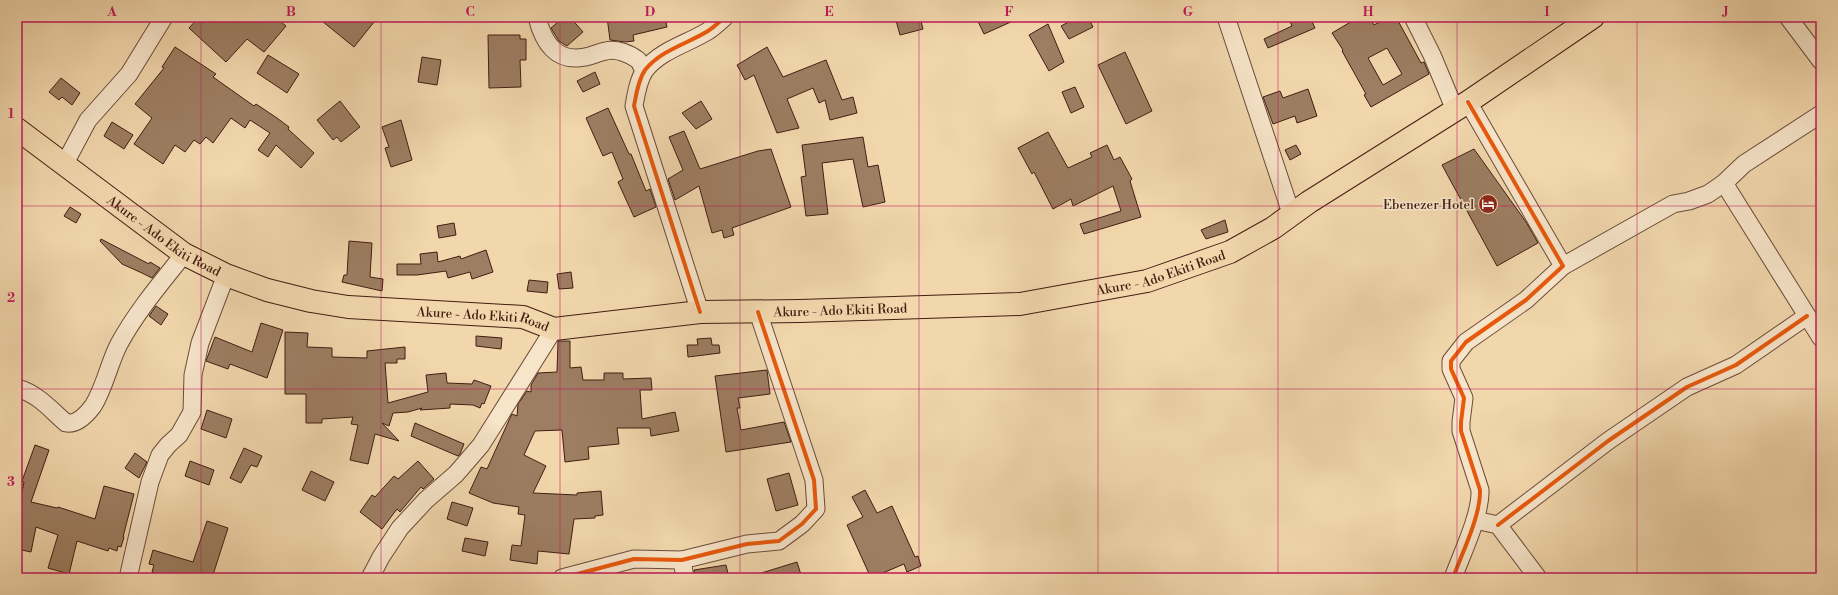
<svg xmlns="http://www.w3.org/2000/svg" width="1838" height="595" viewBox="0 0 1838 595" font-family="'Libre Bodoni',serif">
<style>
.building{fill:#9d7e62;stroke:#401e11;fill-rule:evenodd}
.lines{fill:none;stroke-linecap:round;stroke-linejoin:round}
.minor-casing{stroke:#6c4c38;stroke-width:19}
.primary-casing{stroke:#401e11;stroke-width:24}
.minor{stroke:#f7e5ca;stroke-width:17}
.primary{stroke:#f2d7ad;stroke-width:22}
.cycleway-casing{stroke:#f7e5ca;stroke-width:6}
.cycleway{stroke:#e8590c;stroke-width:4}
.grid{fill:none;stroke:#c2185b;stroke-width:1;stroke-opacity:0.55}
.labels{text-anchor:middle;stroke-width:3;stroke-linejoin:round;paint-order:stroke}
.poi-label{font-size:13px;fill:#401e11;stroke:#f7e5ca;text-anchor:end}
.street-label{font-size:13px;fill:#401e11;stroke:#f7e5ca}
.neatline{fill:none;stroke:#c2185b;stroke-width:1.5}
.grid-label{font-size:13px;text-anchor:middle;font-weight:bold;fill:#c2185b}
</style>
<rect width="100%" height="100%" fill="#f2d7ad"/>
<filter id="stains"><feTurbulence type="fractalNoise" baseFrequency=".005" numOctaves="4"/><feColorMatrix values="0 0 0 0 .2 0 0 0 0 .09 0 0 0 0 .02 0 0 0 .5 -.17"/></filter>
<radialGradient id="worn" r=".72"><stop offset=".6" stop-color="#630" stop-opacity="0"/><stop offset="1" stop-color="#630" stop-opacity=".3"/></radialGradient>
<g class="building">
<polygon points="199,17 275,17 286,26 264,52 247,39 226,62 189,28"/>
<polygon points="317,17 378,17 354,47"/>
<polygon points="564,17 570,17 583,32 567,46 559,41 551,28"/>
<polygon points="607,17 665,17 667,27 633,35 634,41 625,42 610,40"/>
<polygon points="895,17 920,17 923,29 900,35"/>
<polygon points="976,17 1022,17 984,34"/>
<polygon points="1078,17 1088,17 1093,27 1069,39 1061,26"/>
<polygon points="1288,17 1310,17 1315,28 1268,48 1264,39 1292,26"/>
<path d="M 1359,17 L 1369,17 L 1374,25 L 1389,17 L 1396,17 L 1421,63 L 1424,62 L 1429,74 L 1371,107 L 1364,95 L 1366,94 L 1342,51 L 1343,50 L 1332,33 ZM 1387,48 L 1402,74 L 1383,85 L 1368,58 Z"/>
<polygon points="1048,24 1064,62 1049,71 1029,35"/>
<polygon points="488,35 520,35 520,39 526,39 526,60 520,60 521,87 489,88"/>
<polygon points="175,47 216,74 213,77 254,106 256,104 277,118 289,127 288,129 314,153 301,168 276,145 268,157 258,150 270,133 250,120 245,128 231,118 213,143 206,137 200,144 194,140 185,152 175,145 163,164 134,144 152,118 135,104 164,68 162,67"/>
<polygon points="767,47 783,77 826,60 842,100 853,97 857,113 830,120 825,100 819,103 813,88 787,99 799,128 777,133 754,75 745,80 737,65"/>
<polygon points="1125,52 1152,111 1126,124 1098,65"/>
<polygon points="268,55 299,74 287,93 257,73"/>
<polygon points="422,57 441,60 437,85 418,82"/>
<polygon points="595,72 600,84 583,92 577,81"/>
<polygon points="61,78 80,93 72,105 62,97 59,100 49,92"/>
<polygon points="1075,87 1084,107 1071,113 1062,92"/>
<polygon points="1308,89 1317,116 1297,123 1295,116 1273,124 1263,97 1280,91 1283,98"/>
<polygon points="340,101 360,127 341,142 337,137 333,140 317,120"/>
<polygon points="701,101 712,119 696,129 682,113"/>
<polygon points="608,108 629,154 631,154 646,191 650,189 656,207 634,217 618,182 623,179 612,152 603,156 586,118"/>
<polygon points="401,120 412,160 391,167 385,148 389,147 382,127"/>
<polygon points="112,122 133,135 124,149 104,136"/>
<polygon points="684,131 700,169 758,151 771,149 791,207 732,228 734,235 724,238 722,230 712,233 699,186 675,200 668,179 683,170 669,137"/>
<polygon points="1048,132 1068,168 1092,157 1090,153 1107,145 1114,160 1120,157 1132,179 1130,181 1141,217 1084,234 1080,224 1121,211 1113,186 1073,206 1071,199 1053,209 1034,172 1032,174 1018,148"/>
<polygon points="863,137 868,167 878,165 885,202 863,207 853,159 822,163 828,214 806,216 801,177 806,176 802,145"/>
<polygon points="1296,145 1301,154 1290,160 1285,150"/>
<polygon points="1474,149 1526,222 1538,243 1497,266 1442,165"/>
<polygon points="70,207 81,214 76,223 64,216"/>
<polygon points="1225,220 1228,232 1206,239 1201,230"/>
<polygon points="454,223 456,235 439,238 437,226"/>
<polygon points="101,239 149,264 150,262 160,268 152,278 142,273 122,264 100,241"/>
<polygon points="349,241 372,243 370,277 383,279 382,291 342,282 344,275 347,275"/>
<polygon points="486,250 493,272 472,279 470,272 448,278 446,271 417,275 397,275 397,264 421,264 420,254 437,252 438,262 460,256 461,259"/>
<polygon points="571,272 573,288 559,289 557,274"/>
<polygon points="529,280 548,282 547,293 527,291"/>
<polygon points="156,306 168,314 161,325 149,316"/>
<polygon points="261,323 283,330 267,378 230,364 228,369 206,361 215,337 252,352"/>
<polygon points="285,332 308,333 307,347 332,348 332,357 367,358 367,351 405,347 405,359 397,359 397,363 385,363 388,403 428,392 426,375 446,373 447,383 472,384 474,380 491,386 484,404 482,403 480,408 473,405 450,404 450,408 420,410 422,408 408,412 393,413 389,426 382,423 399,441 375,434 368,464 350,460 358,425 351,424 353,417 322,419 322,423 306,423 306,394 285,394"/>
<polygon points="476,336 502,338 501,349 476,346"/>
<polygon points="711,338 712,345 719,345 720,353 688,357 687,345 698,345 697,339"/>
<polygon points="558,341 570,341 570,368 581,367 583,380 604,380 604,373 623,373 623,379 651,378 652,390 640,390 642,419 675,412 679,431 651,436 650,428 617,428 619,444 588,447 589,459 565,462 562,430 535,431 524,455 546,466 533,493 577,495 577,493 601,491 603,515 595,516 595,518 574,519 569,554 538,551 537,564 510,560 512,545 521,546 525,515 518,514 519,507 493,503 469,493 481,467 487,469 510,418 512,414 517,416 518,404 527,391 531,392 531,385 538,373 557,372"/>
<polygon points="767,370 770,394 738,398 740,408 737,408 741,430 784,422 791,442 726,452 715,376"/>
<polygon points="207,410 232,419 226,438 201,429"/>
<polygon points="415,423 464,444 460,454 458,456 411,436"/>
<polygon points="35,445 49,450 31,502 57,508 58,507 95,519 104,486 134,494 123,537 124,537 121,547 118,546 117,551 109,548 108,551 77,541 69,574 48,568 58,535 36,527 31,552 17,549 17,517 24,482 22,481"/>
<polygon points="244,448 262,456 257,467 251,465 241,483 230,478"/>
<polygon points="135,453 147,462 139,478 125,468"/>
<polygon points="190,461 214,470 209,485 185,476"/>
<polygon points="418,461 434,479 423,489 421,487 400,512 397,509 382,529 360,512 372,495 375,497 394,476 398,479"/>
<polygon points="311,471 334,482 325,501 302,490"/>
<polygon points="789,473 798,505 776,511 767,479"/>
<polygon points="865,490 877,513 892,506 915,557 918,556 921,566 907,572 904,564 871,578 847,525 863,517 852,497"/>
<polygon points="452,502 473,508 467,526 447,519"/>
<polygon points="207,521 228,528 212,578 171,578 152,572 154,565 149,564 153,550 193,562"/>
<polygon points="465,538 488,542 485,556 462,551"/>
<polygon points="797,562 802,578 756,578 755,575"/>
<polygon points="726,565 729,578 695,578 694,570"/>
</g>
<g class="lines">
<defs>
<g id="minor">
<path d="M 537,17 C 543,42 556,63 585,57 C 592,56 599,52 606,51 C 616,48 630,54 638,60 C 641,63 642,68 644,71"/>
<polyline points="1226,17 1292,216"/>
<polyline points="1413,17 1432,55 1455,110"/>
<polyline points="1788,17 1821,61"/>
<polyline points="64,165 88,120 129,74 164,17"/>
<polyline points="1724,183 1821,338"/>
<polyline points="1563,266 1673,204 1689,201 1708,194 1724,183 1744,164 1821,114"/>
<path d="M 700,312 L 634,106 C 636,95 638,80 645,70 C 661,50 687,44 708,31 C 714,27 719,22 725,17"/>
<path d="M 17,388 C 38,394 50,409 66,423 C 77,425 87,414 93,406 C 105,387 109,363 119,344 C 137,311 161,283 184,254"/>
<polyline points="1475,520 1498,525 1538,578"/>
<polyline points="1498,525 1608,441 1687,387 1736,365 1807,316"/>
<polyline points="682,560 685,578"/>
<polyline points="128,578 150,482 160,455 168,445 179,435 192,412 193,375 200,343 226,275"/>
<polyline points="370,578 381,557 400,528 426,500 456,474 481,445 554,329"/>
<polyline points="562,578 634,559 682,560 747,544 779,541 802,524 816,509 814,480 758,312"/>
<path d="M 1453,578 C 1462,553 1481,515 1480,490 L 1461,431 L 1461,422 L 1464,398 L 1451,369 L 1451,361 L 1466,342 L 1526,300 L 1563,266 L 1468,102"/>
</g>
<g id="primary">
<path id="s1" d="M 17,129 L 184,254 L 226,275 L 267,290 L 311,301 L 348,307 L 523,317 L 554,329 L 700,312 L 800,311 L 1020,304 L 1147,281 L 1230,252 L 1273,228 L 1309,202 L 1468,102 L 1593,17"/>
</g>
</defs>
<use href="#minor" class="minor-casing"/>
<use href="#primary" class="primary-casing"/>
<use href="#minor" class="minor"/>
<use href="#primary" class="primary"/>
<defs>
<g id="cycleway">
<path d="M 700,312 L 634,106 C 636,95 638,80 645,70 C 661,50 687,44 708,31 C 714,27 719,22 725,17"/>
<polyline points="1498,525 1608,441 1687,387 1736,365 1807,316"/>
<polyline points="562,578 634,559 682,560 747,544 779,541 802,524 816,509 814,480 758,312"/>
<path d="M 1453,578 C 1462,553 1481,515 1480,490 L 1461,431 L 1461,422 L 1464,398 L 1451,369 L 1451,361 L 1466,342 L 1526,300 L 1563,266 L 1468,102"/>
</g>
</defs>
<use href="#cycleway" class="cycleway-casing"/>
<use href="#cycleway" class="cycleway"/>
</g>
<path class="grid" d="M 201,17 L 201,578M 381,17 L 381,578M 560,17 L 560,578M 740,17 L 740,578M 919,17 L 919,578M 1098,17 L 1098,578M 1278,17 L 1278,578M 1457,17 L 1457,578M 1637,17 L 1637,578M 17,206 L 1821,206M 17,389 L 1821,389"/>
<defs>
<symbol id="hotel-disc" viewBox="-11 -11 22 22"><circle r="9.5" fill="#8f2418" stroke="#f7e5ca"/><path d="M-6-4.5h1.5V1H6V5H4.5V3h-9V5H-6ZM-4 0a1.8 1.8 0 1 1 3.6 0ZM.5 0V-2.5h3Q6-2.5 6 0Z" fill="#fff"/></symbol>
</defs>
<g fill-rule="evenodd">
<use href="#hotel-disc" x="1477" y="193" width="22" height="22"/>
</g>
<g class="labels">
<g class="poi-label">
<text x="1474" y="209">Ebenezer Hotel</text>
</g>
<g class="street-label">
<text dy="5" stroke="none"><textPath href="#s1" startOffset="182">Akure - Ado Ekiti Road</textPath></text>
<text dy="5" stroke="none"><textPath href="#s1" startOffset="1202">Akure - Ado Ekiti Road</textPath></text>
<text dy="5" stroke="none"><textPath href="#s1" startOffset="878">Akure - Ado Ekiti Road</textPath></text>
<text dy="5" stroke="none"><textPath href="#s1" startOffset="518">Akure - Ado Ekiti Road</textPath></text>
</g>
</g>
<rect width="1838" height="595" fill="none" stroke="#f2d7ad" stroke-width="44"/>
<rect x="22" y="22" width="1794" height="551" class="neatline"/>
<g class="grid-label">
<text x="112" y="16">A</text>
<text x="291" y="16">B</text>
<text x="470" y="16">C</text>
<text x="650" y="16">D</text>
<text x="829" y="16">E</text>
<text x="1009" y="16">F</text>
<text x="1188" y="16">G</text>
<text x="1368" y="16">H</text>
<text x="1547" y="16">I</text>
<text x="1726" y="16">J</text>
<text x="11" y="118">1</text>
<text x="11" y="302">2</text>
<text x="11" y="486">3</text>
</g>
<rect width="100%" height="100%" filter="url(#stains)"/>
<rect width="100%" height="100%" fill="url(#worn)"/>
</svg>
